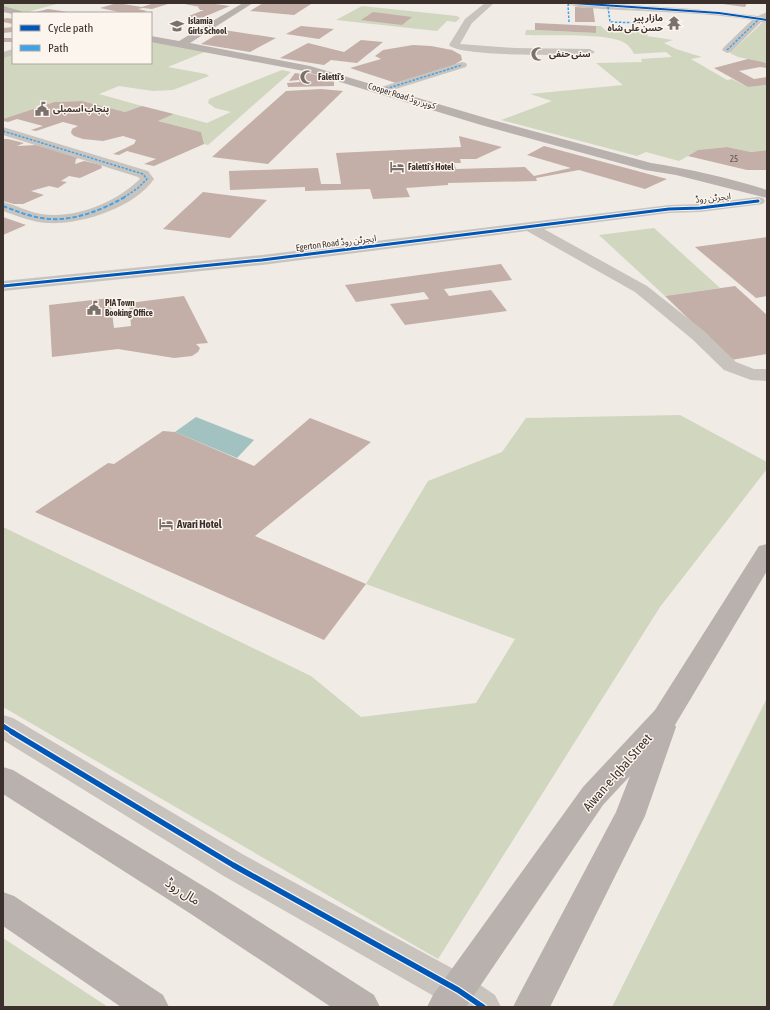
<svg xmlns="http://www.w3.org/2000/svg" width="770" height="1010" viewBox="0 0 770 1010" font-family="'Asap Condensed','Noto Sans Arabic',sans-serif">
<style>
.green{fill:#d1d6bf}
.water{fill:#a1c2c1}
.building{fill:#c3afa7}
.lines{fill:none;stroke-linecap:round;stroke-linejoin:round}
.minor{fill:#c9c3be;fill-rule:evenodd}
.major{fill:#b8b1ad;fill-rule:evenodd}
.quiet-far1{stroke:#3fa3eb;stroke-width:1.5;stroke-dasharray:2.5 1.5;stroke-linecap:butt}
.quiet{stroke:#3fa3eb;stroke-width:2;stroke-dasharray:4.5 2;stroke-linecap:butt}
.cycleway-far3-casing{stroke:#fbf5ee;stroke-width:3}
.cycleway-far2-casing{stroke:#fbf5ee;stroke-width:5}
.cycleway-far1-casing{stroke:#fbf5ee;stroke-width:7}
.cycleway-casing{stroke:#fbf5ee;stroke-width:8}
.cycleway-far3{stroke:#0057b8;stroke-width:2}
.cycleway-far2{stroke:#0057b8;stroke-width:3}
.cycleway-far1{stroke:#0057b8;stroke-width:4.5}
.cycleway{stroke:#0057b8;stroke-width:5.5}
.labels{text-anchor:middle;stroke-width:3;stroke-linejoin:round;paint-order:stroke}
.far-poi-label{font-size:9px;font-weight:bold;fill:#3b302b;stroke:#fbf5ee;text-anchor:start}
.far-street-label{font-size:9px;fill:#3b302b;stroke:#fbf5ee}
.number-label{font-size:9px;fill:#5d504a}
.poi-label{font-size:11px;font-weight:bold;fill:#3b302b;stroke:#fbf5ee;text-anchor:start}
.near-street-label{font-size:13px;fill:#3b302b;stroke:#fbf5ee}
</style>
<rect width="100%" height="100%" fill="#f0ebe5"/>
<g class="green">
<polygon points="3,3 60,3 24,13 3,8"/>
<polygon points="362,6 457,16 460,18 456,22 447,21 437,31 336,20"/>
<polygon points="763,22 767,23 767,63 738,57 730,53"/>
<path d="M 596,26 L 601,26 L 605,30 L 638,31 L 640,34 L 648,34 L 647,36 L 673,40 L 664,43 L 676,49 L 702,57 L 691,59 L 727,80 L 732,79 L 748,87 L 767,85 L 767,150 L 751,152 L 727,147 L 699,150 L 679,161 L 646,152 L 637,156 L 501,120 L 552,101 L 530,94 L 623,85 L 596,63 L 642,62 L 641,59 L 672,57 L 666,52 L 634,54 C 631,48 628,44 621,41 C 600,33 550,36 525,35 L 526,30 L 535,30 L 596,33 Z"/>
<polygon points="151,38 212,49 168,67 206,74 209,76 173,90 153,91 119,86 99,94 142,106 125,112 82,101 54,102 3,119 3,55 13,52 13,63 151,63"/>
<polygon points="282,70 291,72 208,145 204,144 201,132 158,121 174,114 207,123 231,112 215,108 208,103 209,99"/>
<polygon points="654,228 720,288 665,296 599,235"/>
<polygon points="680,415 767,462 767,469 660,607 438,959 3,707 3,527 311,676 361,717 476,703 515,639 366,584 428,481 502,452 526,418"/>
<polygon points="767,698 767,1007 612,1007"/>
<polygon points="3,938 108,1007 3,1007"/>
</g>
<polygon class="water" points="196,417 254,440 237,458 175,432"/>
<g class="building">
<polygon points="117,3 142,7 154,3 171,3 152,9 143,8 138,9 147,11 140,13 124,13 100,8"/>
<polygon points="179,3 208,3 230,6 199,19 186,17 204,10 200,10 198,7 200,7"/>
<polygon points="263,3 299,3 311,4 294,15 250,11"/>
<polygon points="715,3 747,3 745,7"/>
<polygon points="575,7 593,8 595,22 575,22"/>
<polygon points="48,9 68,12 68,13 36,12"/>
<polygon points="373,12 412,17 402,25 361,20"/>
<polygon points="7,18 13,19 13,24 3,22 3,19"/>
<polygon points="535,23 596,26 596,33 535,30"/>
<polygon points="301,26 334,29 319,39 286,34"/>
<polygon points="13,27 13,32 3,33 3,28"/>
<polygon points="224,30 276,38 250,52 201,44"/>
<rect x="3" y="38" width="10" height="4"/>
<polygon points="361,40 383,42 357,63 331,60 324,65 280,58 308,43 344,52"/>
<polygon points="413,45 431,46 452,50 461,55 462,60 454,65 399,84 350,68 381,59 375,56 383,50"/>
<polygon points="748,59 767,63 767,68 760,67 739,71 754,79 767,77 767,85 748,87 714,68"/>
<polygon points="305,72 334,80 334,86 288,87 287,83 300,82 299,80 289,81 295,73 302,74"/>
<polygon points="321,89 343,91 268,164 212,157 286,91"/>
<polygon points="82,101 125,112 142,106 174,114 158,121 201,132 204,144 154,166 144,164 156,159 127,151 119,155 113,154 134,144 136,140 123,136 103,141 83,139 74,136 71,133 72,129 78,126 63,122 36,131 31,130 43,126 17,119 8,122 3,121 3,119 54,102"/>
<polygon points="459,136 502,147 476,159 460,159 461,163 454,163 456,169 525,167 534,176 571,168 527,155 544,146 667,179 645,189 579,170 536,178 537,181 448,183 448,185 406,188 410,197 373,199 370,189 305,191 305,187 230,190 229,171 318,168 321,184 341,184 336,153 461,147"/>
<polygon points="3,139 8,139 24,143 17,146 36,145 80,157 76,159 75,164 84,161 101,165 102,168 80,178 69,176 61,181 67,182 58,188 49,186 31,191 44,195 23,204 14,204 3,201"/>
<polygon points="727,147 751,152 767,150 767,170 747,170 688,156 698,150"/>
<polygon points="203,192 267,200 230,238 163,229"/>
<polygon points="3,217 26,225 3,235"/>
<polygon points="767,237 767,296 756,298 695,247"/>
<polygon points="501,264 512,280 444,289 449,296 491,290 507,311 405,325 390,304 429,299 424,292 356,302 345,285"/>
<polygon points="735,286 767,315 767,354 731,360 665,296"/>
<polygon points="184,296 208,343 196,344 200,348 198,352 192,356 174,358 118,349 52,357 49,305 110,298 114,328 131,326 129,303"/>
<polygon points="310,418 371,442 255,536 366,584 324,640 35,512 108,463 114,464 163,431 175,432 254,466"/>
</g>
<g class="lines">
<g class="minor">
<path d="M 485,3 L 494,3 L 472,23 L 460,44 L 515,48 L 590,49 L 595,52 L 590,55 C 569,55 459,57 449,45 L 465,19 Z"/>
<path d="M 569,3 L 599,3 L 694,9 L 758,16 L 767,12 L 767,23 L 761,22 L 731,52 L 727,53 L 722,50 L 723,48 L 752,20 C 702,12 652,12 601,9 C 593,8 575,9 569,3 Z"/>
<polygon points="13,49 13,55 3,58 3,52"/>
<polygon points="462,62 466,63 467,65 466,67 386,92 382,93 376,90 378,88"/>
<path d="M 3,127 L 148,171 L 154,179 C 134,208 81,225 47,223 C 32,222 17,216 3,211 L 3,202 C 16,205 28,212 41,214 C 76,219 115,203 140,179 L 138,177 L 3,135 Z"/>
<polygon points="758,197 763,198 765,201 763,204 700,212 669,213 544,229 647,286 704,331 736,362 754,369 767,369 767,381 751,380 724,370 692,339 635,292 527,231 262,265 3,291 3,281 262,255 669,205 700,204"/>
<polygon points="3,715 13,718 244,855 470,978 495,995 501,1007 453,1007 222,875 3,740"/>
</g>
<g class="major">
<path d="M 243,3 L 253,3 L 190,43 L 310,66 L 489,119 L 651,163 C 690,169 729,178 767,190 L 767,198 L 676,175 L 645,170 L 481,125 L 304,71 L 151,42 L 151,36 L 179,41 Z"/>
<polygon points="3,6 21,11 23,13 13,13 13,14 3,12"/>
<polygon points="767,544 767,571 675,725 676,727 645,816 550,1007 513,1007 519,995 616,812 630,776 603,805 466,1007 427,1007 433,995 583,787 655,710 759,546"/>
<polygon points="3,767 13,770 213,892 374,995 380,1007 331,1007 191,914 3,794"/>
<polygon points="3,892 14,896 163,995 169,1007 121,1007 3,926"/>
</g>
<g class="quiet-far1">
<polyline points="608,7 610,22 641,23"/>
<polyline points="569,22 568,5 572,3"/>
<polyline points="727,50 760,18"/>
<polyline points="382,90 462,65"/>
<polyline points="3,131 143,174 147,179 138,188 123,198"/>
</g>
<path class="quiet" d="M 3,206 C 16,211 28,216 42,218 C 70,223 100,211 125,197"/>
<defs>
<polyline id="cycleway-far3" points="573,3 719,13 767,20"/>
<polyline id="cycleway-far2" points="3,286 262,260 669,209 700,208 758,201"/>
<polyline id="cycleway-far1" points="3,726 14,733"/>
<polyline id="cycleway" points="12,732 233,865 458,990 483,1007"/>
</defs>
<use href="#cycleway-far3" class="cycleway-far3-casing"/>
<use href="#cycleway-far2" class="cycleway-far2-casing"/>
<use href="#cycleway-far1" class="cycleway-far1-casing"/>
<use href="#cycleway" class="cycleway-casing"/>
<use href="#cycleway-far3" class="cycleway-far3"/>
<use href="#cycleway-far2" class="cycleway-far2"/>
<use href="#cycleway-far1" class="cycleway-far1"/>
<use href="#cycleway" class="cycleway"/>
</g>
<defs>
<symbol id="temple-bare" viewBox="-9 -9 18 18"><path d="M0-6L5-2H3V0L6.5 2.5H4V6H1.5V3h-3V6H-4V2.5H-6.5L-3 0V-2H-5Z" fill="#7a716c" stroke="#fbf5ee" stroke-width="2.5" paint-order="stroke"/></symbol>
<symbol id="school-bare" viewBox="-9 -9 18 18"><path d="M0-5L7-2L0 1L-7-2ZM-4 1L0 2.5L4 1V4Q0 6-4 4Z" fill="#7a716c" stroke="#fbf5ee" stroke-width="2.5" paint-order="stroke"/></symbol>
<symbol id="mosque-bare" viewBox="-9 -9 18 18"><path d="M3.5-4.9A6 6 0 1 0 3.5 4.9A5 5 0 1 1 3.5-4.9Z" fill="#7a716c" stroke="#fbf5ee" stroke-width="2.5" paint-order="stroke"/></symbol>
<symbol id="civic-bare" viewBox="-9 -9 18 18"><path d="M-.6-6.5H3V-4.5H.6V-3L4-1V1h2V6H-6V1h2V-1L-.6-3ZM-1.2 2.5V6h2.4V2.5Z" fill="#7a716c" stroke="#fbf5ee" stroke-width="2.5" paint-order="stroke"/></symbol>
<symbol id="hotel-bare" viewBox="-9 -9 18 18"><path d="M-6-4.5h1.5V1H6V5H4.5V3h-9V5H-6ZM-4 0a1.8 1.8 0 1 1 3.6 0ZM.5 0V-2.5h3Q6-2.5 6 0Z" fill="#7a716c" stroke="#fbf5ee" stroke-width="2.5" paint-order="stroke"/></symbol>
</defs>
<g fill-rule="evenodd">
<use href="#temple-bare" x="664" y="13" width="20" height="20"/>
<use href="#school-bare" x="167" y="16" width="20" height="20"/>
<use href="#mosque-bare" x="528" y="44" width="20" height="20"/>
<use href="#mosque-bare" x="297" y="67" width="20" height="20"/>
<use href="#civic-bare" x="32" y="99" width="20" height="20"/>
<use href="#hotel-bare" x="387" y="157" width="20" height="20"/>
<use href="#civic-bare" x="84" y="298" width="20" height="20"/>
<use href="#hotel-bare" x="156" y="514" width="20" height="20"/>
</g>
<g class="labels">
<g class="far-poi-label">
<text x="663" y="21" text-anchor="end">مازار پیر<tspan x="663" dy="10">حسن علی شاہ</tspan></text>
<text x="188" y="24">Islamia<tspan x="188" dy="10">Girls School</tspan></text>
<text x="549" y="57">سنی حنفی</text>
<text x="318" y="80">Faletti's</text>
<text x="53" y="112">پنجاب اسمبلی</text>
<text x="408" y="170">Faletti's Hotel</text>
<text x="105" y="306">PIA Town<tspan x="105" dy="10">Booking Office</tspan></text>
</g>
<g class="far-street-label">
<text transform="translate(402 96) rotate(17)" y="3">Cooper Road کوپر روڈ</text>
<text transform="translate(713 198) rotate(-6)" y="3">ایجرٹن روڈ</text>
<text transform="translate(336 243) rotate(-7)" y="3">Egerton Road ایجرٹن روڈ</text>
</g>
<g class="number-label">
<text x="734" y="162">25</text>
</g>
<g class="poi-label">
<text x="177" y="528">Avari Hotel</text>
</g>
<g class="near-street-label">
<text transform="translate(617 772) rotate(-49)" y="5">Aiwan-e-Iqbal Street</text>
<text transform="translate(183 891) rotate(32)" y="5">مال روڈ</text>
</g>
</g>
<rect width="770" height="1010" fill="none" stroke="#3b302b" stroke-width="8"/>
<rect x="12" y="12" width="140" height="52" fill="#fbf5ee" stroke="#aea6a0"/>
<rect x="20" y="25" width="20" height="6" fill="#0057b8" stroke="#aea6a0"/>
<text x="48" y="32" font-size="12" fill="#3b302b">Cycle path</text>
<rect x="20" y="45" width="20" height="6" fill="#3fa3eb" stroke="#aea6a0"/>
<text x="48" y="52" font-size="12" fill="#3b302b">Path</text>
</svg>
